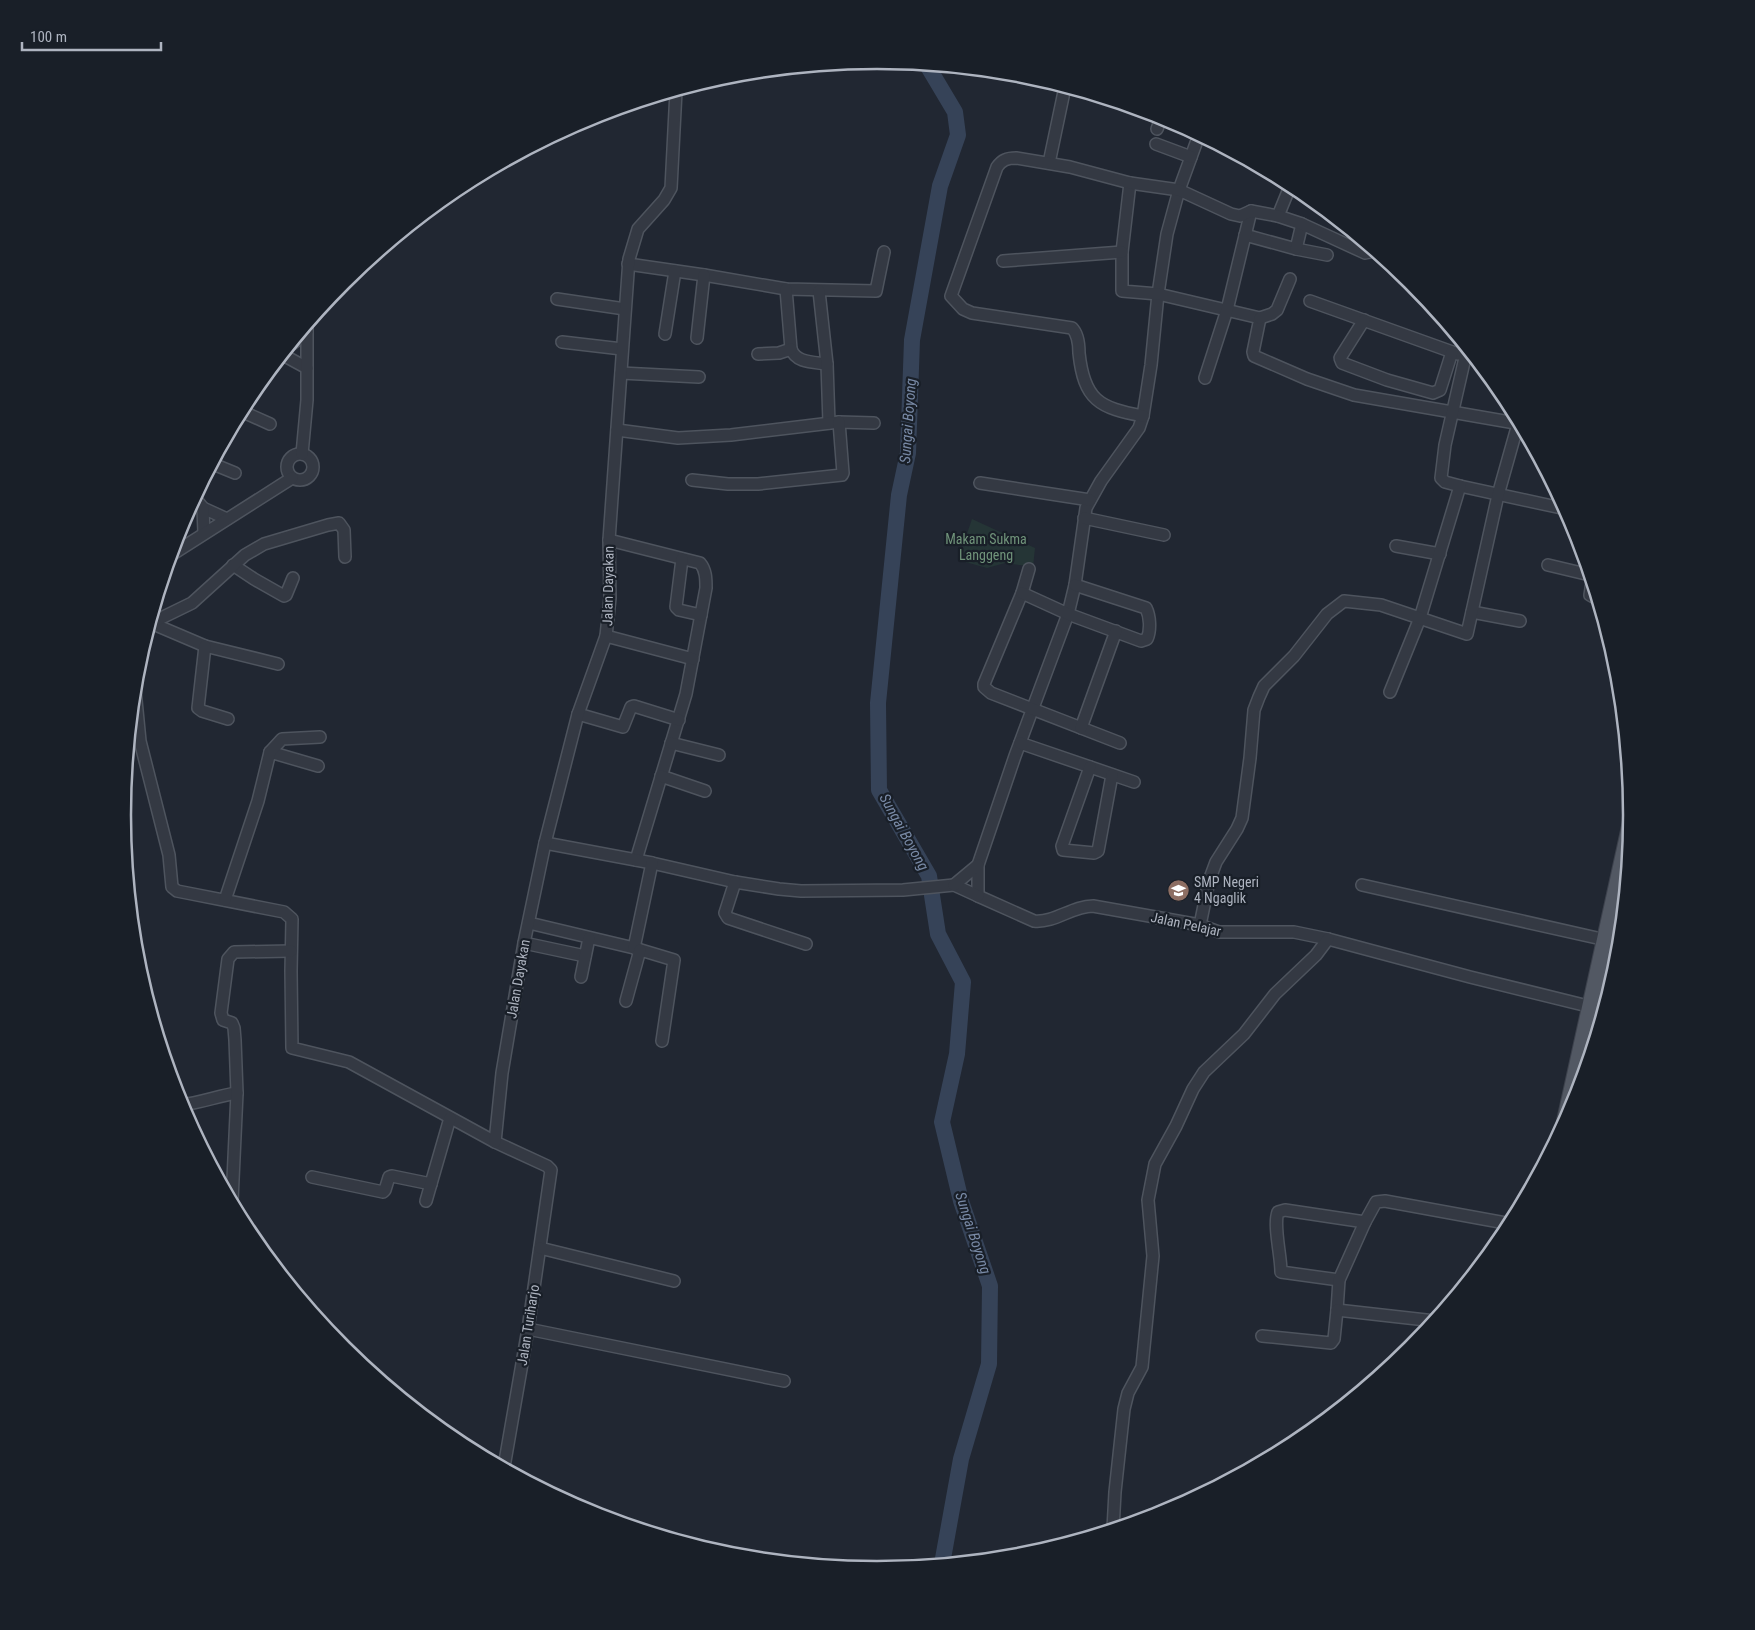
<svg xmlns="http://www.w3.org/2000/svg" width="1755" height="1630" viewBox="0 0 1755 1630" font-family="'Roboto Condensed',sans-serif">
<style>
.green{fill:#253536}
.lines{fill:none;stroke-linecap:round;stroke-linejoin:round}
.river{stroke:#364358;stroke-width:16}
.street-casing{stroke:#4e545e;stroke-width:14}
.primary-casing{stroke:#3d424d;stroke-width:20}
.street{stroke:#343943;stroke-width:11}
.primary{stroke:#525863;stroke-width:18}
.labels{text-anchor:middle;stroke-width:4.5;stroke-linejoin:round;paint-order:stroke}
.park-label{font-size:14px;fill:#70937a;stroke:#191f28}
.street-label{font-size:14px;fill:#aeb4c0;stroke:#191f28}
.poi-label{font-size:14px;fill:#aeb4c0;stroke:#191f28;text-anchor:start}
.water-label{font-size:15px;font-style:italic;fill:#798aa6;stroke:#191f28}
.rim{fill:none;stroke:#aeb4c0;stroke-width:2.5}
</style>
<rect width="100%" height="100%" fill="#212732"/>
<polygon class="green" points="972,519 1035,548 1033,567 1005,563 987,568 958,560"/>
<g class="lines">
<polyline class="river" points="927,65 955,112 958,135 940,186 912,340 908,453 899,495 878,703 879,790 929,876 938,934 963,982 957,1054 942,1122 961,1201 990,1286 989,1364 961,1459 942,1564"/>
<defs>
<g id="street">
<polyline points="1157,129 1162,116"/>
<path d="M 1199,135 L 1179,190 L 1167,234 L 1158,294 L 1151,365 L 1143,416 L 1139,428 L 1101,481 L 1086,508 L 1075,585 L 1068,614 L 1015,756 L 978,865 L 978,896 L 1034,921 C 1055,923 1072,906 1093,906 L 1200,925 L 1219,932 L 1294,932 L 1328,939 L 1470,977 L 1604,1010"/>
<polyline points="1156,144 1191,157"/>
<polyline points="1049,163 1065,87"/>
<polyline points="1130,183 1122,252 1122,291 1158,294 1260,318 1253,352 1254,356 1307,379 1354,395 1521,424"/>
<polyline points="1278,216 1291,184"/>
<polyline points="1245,235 1296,249 1327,255"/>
<polyline points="1296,249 1302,224"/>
<polyline points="1003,261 1122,252"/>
<polyline points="628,264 704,275 786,289 876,291 884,252"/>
<path d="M 786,289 L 791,349 C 796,363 813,362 827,364"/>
<polyline points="819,291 827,364 829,423"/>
<polyline points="557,299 625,309"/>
<polyline points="1310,301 1458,354"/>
<polyline points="1260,318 1272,314 1277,310 1290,279"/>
<polyline points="1364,320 1340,358 1342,363 1387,380 1433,393 1440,390 1452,352"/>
<polyline points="665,334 675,271"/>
<polyline points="697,338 704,275"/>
<polyline points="562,342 622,349"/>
<polyline points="292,344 307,332"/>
<polyline points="758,354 779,353 791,349"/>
<polyline points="283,355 307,368"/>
<polyline points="621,373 699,377"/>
<polyline points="1205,378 1227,310 1251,211"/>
<polyline points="241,411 270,424"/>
<path d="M 1143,416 C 1099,408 1084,400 1079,353 C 1079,345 1078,334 1072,328 L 972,313 L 963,309 L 951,296 L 997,167 C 1002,160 1007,158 1016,158 L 1070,167 L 1130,183 L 1179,190 L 1231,214 L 1240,216 L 1251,211 L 1278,216 L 1302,224 L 1365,253 L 1370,252 L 1372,249"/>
<polyline points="617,430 678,438 731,435 839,422 874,423"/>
<circle cx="300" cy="467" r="13"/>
<polyline points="302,454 307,400 307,325"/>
<polyline points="213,464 235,473"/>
<polyline points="692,480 728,484 758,484 842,475 843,473 839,422"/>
<polyline points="980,483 1090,500"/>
<polyline points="1460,486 1566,509"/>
<polyline points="195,498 203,508 227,519"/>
<polyline points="203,508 204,533"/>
<polyline points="1084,518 1164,535"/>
<path d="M 609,540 L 700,563 C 706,570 706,579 706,588 L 686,694 L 636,860"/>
<polyline points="1396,546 1440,554"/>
<polyline points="171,555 292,478"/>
<polyline points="682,559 676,607 679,610 701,615"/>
<polyline points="233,565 254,579 284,596 286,595 293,578"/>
<polyline points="1548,565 1590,575"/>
<polyline points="1029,569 1022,593 984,684 984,687 991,693 1120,743"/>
<polyline points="1592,582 1590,595 1597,599"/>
<path d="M 1022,593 L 1068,614 L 1141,641 L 1147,639 C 1151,630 1150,616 1146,608 L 1075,585"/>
<polyline points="1472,612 1520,621"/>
<polyline points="151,623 205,646 278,664"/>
<polyline points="149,629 151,623 192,603 245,555 264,544 328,525 339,523 344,530 345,557"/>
<polyline points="606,636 693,659"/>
<polyline points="205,646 198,708 202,711 228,719"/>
<polyline points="135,690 140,741 169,855 172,887 177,891 284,912 292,919 291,971 292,1048 349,1062 495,1142 547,1166 551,1170 528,1329 504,1467"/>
<polyline points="1390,692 1420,618 1460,486 1445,482 1441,478 1445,445 1467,349"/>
<polyline points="578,714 623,727 631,707 634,706 679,720"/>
<polyline points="1081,728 1116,631"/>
<polyline points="671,743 719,755"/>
<polyline points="1020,743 1134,782"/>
<polyline points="270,752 318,766"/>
<polyline points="1090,767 1062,846 1063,850 1094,853 1098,851 1112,775"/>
<polyline points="661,776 705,791"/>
<polyline points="545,843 652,863 735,882 779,889 801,891 903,890 954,885 978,896"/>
<polyline points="735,882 725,913 728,918 806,944"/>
<polyline points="954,885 978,865"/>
<polyline points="1362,885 1606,940"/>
<polyline points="225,900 258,801 270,752 282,739 320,737"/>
<polyline points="529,923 634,948 674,960 662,1041"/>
<polyline points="1200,925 1209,881 1216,862 1237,829 1242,818 1250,758 1254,710 1259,697 1264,686 1294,656 1327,614 1344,601 1381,605 1467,634 1498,495 1518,424"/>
<polyline points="524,943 585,956"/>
<polyline points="634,948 652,863"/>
<polyline points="581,977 589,938"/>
<polyline points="626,1001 640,950"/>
<path d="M 180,1105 C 201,1103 217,1096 237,1093"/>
<polyline points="495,1142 502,1073 524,943 545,843 578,714 606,636 610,598 609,540 629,259 638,229 664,200 671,188 676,91"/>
<polyline points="312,1177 383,1192 385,1190 389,1177 392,1176 431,1184"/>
<polyline points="232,1201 237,1093 235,1040 234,1028 232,1023 223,1020 221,1013 228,959 234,952 291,951"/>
<polyline points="426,1201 450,1118"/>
<polyline points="540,1248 674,1281"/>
<path d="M 1339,1280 L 1281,1272 C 1281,1255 1273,1225 1278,1212 L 1285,1210 L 1365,1222"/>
<polyline points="1435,1321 1337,1310 1339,1280 1365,1222 1376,1202 1385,1201 1511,1224"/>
<polyline points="528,1329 784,1381"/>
<polyline points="1262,1336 1331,1343 1334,1339 1337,1310"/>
<polyline points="1113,1529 1115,1492 1124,1409 1128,1393 1142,1367 1153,1256 1148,1200 1155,1164 1176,1126 1193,1089 1204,1072 1244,1034 1275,994 1316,955 1328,939"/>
</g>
<polyline id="primary" points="1566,1121 1632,822"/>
</defs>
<use href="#street" class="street-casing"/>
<use href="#primary" class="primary-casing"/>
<use href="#street" class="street"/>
<use href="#primary" class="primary"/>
</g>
<defs>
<symbol id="school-disc" viewBox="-11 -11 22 22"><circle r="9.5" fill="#8d6e63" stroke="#191f28"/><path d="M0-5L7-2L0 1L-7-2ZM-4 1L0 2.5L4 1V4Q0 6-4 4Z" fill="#fff"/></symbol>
</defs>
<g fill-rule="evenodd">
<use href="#school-disc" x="1166" y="878" width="25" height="25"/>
</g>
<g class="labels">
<g class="park-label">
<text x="986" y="544">Makam Sukma<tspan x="986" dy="16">Langgeng</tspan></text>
</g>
<g class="street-label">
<text transform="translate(608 586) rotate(-89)" y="5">Jalan Dayakan</text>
<text transform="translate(1186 924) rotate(12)" y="5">Jalan Pelajar</text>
<text transform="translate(518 979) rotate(-80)" y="5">Jalan Dayakan</text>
<text transform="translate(528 1325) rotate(-81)" y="5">Jalan Turiharjo</text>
</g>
<g class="poi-label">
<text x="1194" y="887">SMP Negeri<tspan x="1194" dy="16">4 Ngaglik</tspan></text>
</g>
<g class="water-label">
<text transform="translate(908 421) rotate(-86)" y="5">Sungai Boyong</text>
<text transform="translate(904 832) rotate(61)" y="5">Sungai Boyong</text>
<text transform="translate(973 1233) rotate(72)" y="5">Sungai Boyong</text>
</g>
</g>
<path d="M0 0H1755V1630H0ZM131 815a746 746 0 1 1 1492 0a746 746 0 1 1-1492 0Z" fill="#191f28" fill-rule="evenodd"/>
<path class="rim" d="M131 815a746 746 0 1 1 1492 0a746 746 0 1 1-1492 0Z"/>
<path d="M22 42v8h139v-8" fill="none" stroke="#aeb4c0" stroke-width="2.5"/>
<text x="30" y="42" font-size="15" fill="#aeb4c0" stroke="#191f28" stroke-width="4" paint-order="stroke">100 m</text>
</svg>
